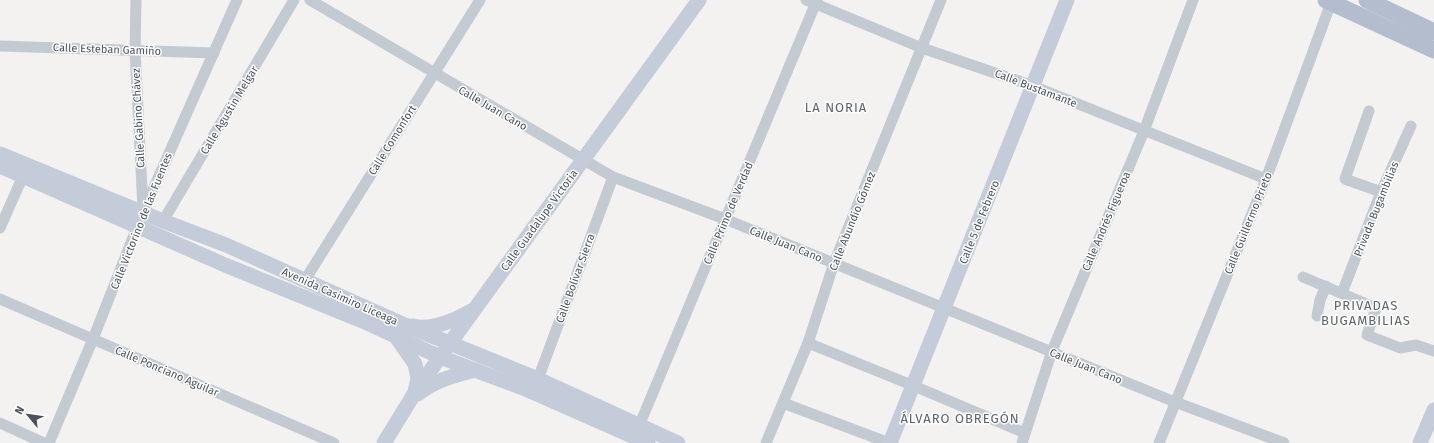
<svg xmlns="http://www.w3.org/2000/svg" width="1434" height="443" viewBox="0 0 1434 443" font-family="'Fira Sans',sans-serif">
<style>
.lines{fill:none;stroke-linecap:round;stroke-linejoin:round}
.street{stroke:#c3cad2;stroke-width:11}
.secondary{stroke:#c5ccd9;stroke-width:15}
.primary{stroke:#b3bdce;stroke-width:17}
.labels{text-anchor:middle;stroke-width:3;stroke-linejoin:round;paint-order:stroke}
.street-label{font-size:11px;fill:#4a525e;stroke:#fff}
.quarter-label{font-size:13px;letter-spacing:1px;fill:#5e6166;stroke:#fff}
</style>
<rect width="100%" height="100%" fill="#f3f2f1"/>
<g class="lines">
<g class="street">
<polyline points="136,0 135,50 143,209"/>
<polyline points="310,0 613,177 725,219 1175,402 1284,443"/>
<polyline points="806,0 922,48 1033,86 1266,179"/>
<polyline points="0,46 214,53"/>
<polyline points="1369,111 1345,179 1381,192"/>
<polyline points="163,221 294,0"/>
<polyline points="0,228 23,176"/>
<polyline points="1303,277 1376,308 1367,335 1400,348 1416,345 1434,351"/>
<polyline points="305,280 480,0"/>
<polyline points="1342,293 1381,192 1411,126"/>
<polyline points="0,299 334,443"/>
<polyline points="1317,316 1320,300 1326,286"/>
<polyline points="808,343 914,386 1025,433"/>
<polyline points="538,379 613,177"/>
<polyline points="783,403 889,443"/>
<polyline points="0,423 44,443"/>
<polyline points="639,426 817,0"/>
<polyline points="49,443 93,339 143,212 237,0"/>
<polyline points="766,443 808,343 834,263 941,0"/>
<polyline points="1022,443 1052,351 1144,131 1193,0"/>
<polyline points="1159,443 1266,179 1332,0"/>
</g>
<g class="secondary">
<polyline points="0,154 163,221 226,245 405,325 538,379 678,443"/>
<polyline points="0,166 225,265 365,322 440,357 523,388 648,443"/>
<path d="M 413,326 C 432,331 455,320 471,311"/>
<polyline points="397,338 415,364 418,378 415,392"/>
<path d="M 418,394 C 435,380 454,376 475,370"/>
<polyline points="384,443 414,394 440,357 699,0"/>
<polyline points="890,443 1067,0"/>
<polyline points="1420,443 1434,410"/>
</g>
<g class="primary">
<polyline points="1326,0 1434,50"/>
<polyline points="1367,0 1434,32"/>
</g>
</g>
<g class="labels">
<g class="street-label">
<text transform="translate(107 49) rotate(2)" y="4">Calle Esteban Gamiño</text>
<text transform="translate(1036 88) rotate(21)" y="4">Calle Bustamante</text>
<text transform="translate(493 108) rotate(30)" y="4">Calle Juan Cano</text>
<text transform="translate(229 110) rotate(-59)" y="4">Calle Agustín Melgar</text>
<text transform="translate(138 118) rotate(-93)" y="4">Calle Gabino Chávez</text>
<text transform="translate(392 140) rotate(-58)" y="4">Calle Comonfort</text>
<text transform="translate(1376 209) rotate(-68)" y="4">Privada Bugambilias</text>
<text transform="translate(728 213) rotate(-67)" y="4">Calle Primo de Verdad</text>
<text transform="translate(539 220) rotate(-54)" y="4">Calle Guadalupe Victoria</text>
<text transform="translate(141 221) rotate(-68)" y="4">Calle Victorino de las Fuentes</text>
<text transform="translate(852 221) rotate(-68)" y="4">Calle Abundio Gómez</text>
<text transform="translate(1106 221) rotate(-67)" y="4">Calle Andrés Figueroa</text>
<text transform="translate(979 222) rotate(-68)" y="4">Calle 5 de Febrero</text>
<text transform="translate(1248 223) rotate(-68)" y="4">Calle Guillermo Prieto</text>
<text transform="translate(786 244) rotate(22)" y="4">Calle Juan Cano</text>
<text transform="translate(575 278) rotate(-70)" y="4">Calle Bolívar Sierra</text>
<text transform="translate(340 296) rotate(24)" y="4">Avenida Casimiro Liceaga</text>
<text transform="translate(1086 366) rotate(22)" y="4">Calle Juan Cano</text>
<text transform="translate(167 371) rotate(23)" y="4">Calle Ponciano Aguilar</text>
</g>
<g class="quarter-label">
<text x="836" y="112">LA NORIA</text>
<text x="1366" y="310">PRIVADAS<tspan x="1366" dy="15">BUGAMBILIAS</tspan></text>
<text x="960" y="423">ÁLVARO OBREGÓN</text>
</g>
</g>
<g transform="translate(28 415) rotate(299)" stroke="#ffffff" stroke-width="3" paint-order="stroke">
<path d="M0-3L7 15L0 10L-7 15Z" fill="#4a525e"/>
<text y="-6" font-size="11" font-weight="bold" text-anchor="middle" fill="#4a525e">N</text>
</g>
</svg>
